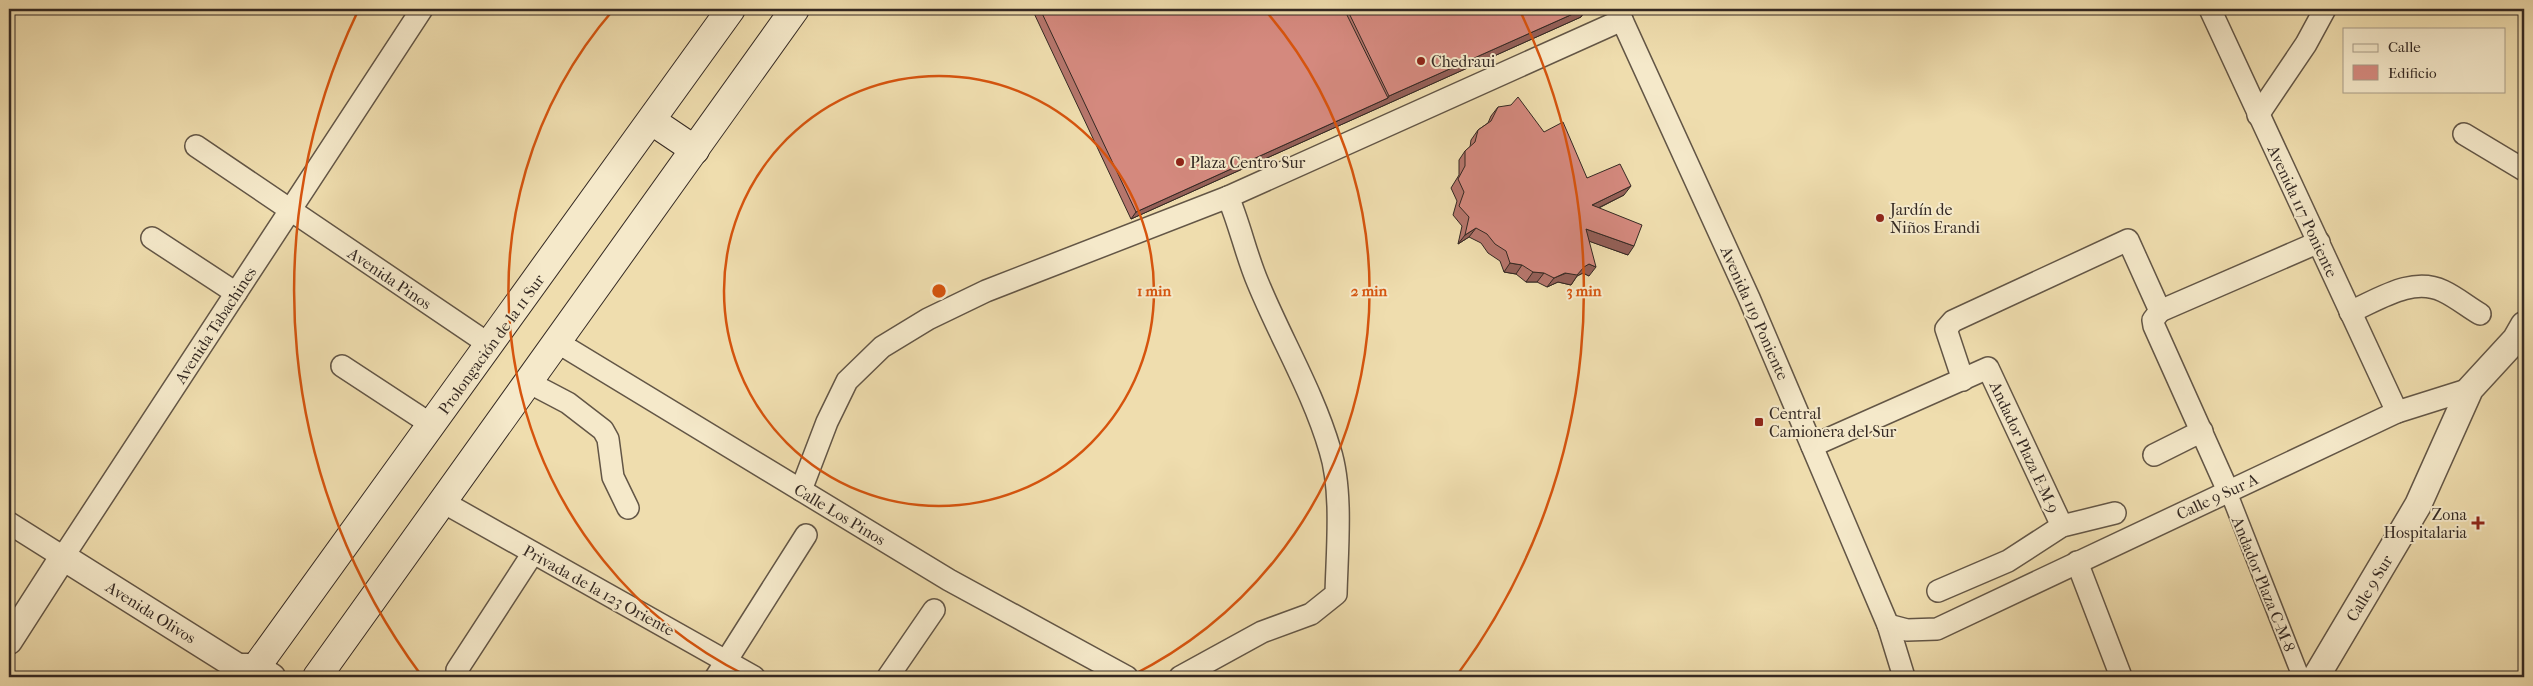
<svg xmlns="http://www.w3.org/2000/svg" width="2533" height="686" viewBox="0 0 2533 686" font-family="'IM FELL French Canon',serif">
<style>
.lines{fill:none;stroke-linecap:round;stroke-linejoin:round}
.pedestrian-casing{stroke:#635646;stroke-width:19}
.minor-casing{stroke:#635646;stroke-width:24}
.tertiary-casing{stroke:#635646;stroke-width:29}
.secondary-casing{stroke:#342923;stroke-width:30}
.pedestrian{stroke:#f5e9ca;stroke-width:16}
.minor{stroke:#f5e9ca;stroke-width:21}
.tertiary{stroke:#f5e9ca;stroke-width:26}
.secondary{stroke:#f5e9ca;stroke-width:28}
.wall{fill:#b6766c;stroke:#342923}
.shaded-wall{fill:#946058;stroke:#342923}
.building{fill:#d4897e;stroke:#342923}
.ring{fill:none;stroke:#d6540e;stroke-width:2.5}
.poi-dot{fill:#8f2418;stroke:#f5e9ca;stroke-width:2}
.labels{text-anchor:middle;stroke-width:4;stroke-linejoin:round;paint-order:stroke}
.poi-label{font-size:16px;fill:#342923;stroke:#f5e9ca;text-anchor:start}
.street-label{font-size:16px;fill:#342923;stroke:#f5e9ca}
.centre{fill:#d6540e;stroke:#f5e9ca;stroke-width:2.5}
.ring-label{font-size:15px;text-anchor:middle;font-weight:bold;fill:#d6540e;stroke:#f5e9ca;stroke-width:4;stroke-linejoin:round;paint-order:stroke}
</style>
<rect width="100%" height="100%" fill="#efddae"/>
<filter id="stains"><feTurbulence type="fractalNoise" baseFrequency=".004" numOctaves="4"/><feColorMatrix values="0 0 0 0 .2 0 0 0 0 .09 0 0 0 0 .02 0 0 0 .5 -.17"/></filter>
<radialGradient id="worn" r=".72"><stop offset=".6" stop-color="#630" stop-opacity="0"/><stop offset="1" stop-color="#630" stop-opacity=".3"/></radialGradient>
<g class="lines">
<defs>
<polyline id="pedestrian" points="2228,491 2301,677"/>
<g id="minor">
<polyline points="1617,9 1749,298 1888,625 1904,677"/>
<polyline points="2210,9 2397,412"/>
<polyline points="2258,115 2306,44 2325,9"/>
<polyline points="2464,134 2524,170"/>
<polyline points="196,146 490,345"/>
<polyline points="152,238 236,293"/>
<polyline points="2160,311 2319,242"/>
<path d="M 2350,312 C 2378,300 2412,276 2443,291 C 2456,297 2468,307 2480,314"/>
<polyline points="557,342 949,580 1127,677"/>
<polyline points="342,366 432,425"/>
<polyline points="1963,380 1946,329 1953,321 2128,240 2160,311 2153,320 2154,326 2228,491"/>
<polyline points="528,382 568,403 603,430 608,439 613,477 628,508"/>
<polyline points="1812,446 1988,368 2062,526"/>
<polyline points="2154,455 2202,431"/>
<polyline points="801,490 827,422 847,381 882,347 928,319 986,291 1228,197 1622,20"/>
<polyline points="443,502 754,677"/>
<polyline points="9,523 63,557 422,9"/>
<polyline points="2077,562 2120,674"/>
<polyline points="1938,591 2008,561 2062,526 2115,513"/>
<polyline points="1888,625 1907,630 1937,629 2397,412 2470,389"/>
<polyline points="457,670 533,553"/>
<polyline points="716,677 806,535"/>
<polyline points="888,677 934,610"/>
<path d="M 1180,677 L 1262,632 L 1311,614 L 1336,594 C 1337,551 1343,491 1330,450 C 1313,392 1281,339 1258,283 C 1246,255 1240,225 1228,197"/>
</g>
<g id="tertiary">
<polyline points="9,641 63,557 238,667 245,677"/>
<polyline points="238,667 257,667 272,677"/>
<polyline points="2316,677 2418,505 2470,389 2516,339 2524,325"/>
</g>
<g id="secondary">
<polyline points="652,121 695,150"/>
<polyline points="249,677 731,9"/>
<polyline points="317,677 795,9"/>
</g>
</defs>
<use href="#pedestrian" class="pedestrian-casing"/>
<use href="#minor" class="minor-casing"/>
<use href="#tertiary" class="tertiary-casing"/>
<use href="#secondary" class="secondary-casing"/>
<use href="#pedestrian" class="pedestrian"/>
<use href="#minor" class="minor"/>
<use href="#tertiary" class="tertiary"/>
<use href="#secondary" class="secondary"/>
</g>
<g class="wall">
<polygon points="1032,9 1586,9 1581,17 1131,219"/>
<polygon points="1498,107 1544,132 1587,178 1624,195 1599,208 1628,255 1589,241 1589,276 1583,273 1577,276 1571,285 1558,282 1547,287 1537,282 1526,282 1516,274 1504,272 1500,261 1488,253 1481,243 1469,237 1458,244 1462,226 1453,215 1457,201 1451,188 1459,175 1459,160 1465,151 1470,147 1471,140 1478,130 1488,123 1491,116"/>
</g>
<g class="shaded-wall">
<polygon points="1584,9 1586,9 1581,17 1131,219 1136,212 1388,98 1389,96"/>
<polygon points="1631,186 1624,195 1586,214 1592,205"/>
<polygon points="1476,228 1469,237 1458,244 1465,235"/>
<polygon points="1586,229 1634,246 1628,255 1580,238"/>
<polygon points="1510,263 1522,265 1516,274 1504,272"/>
<polygon points="1589,264 1596,267 1589,276 1583,273 1577,276 1571,285 1558,282 1547,287 1554,278"/>
<polygon points="1533,272 1544,273 1537,282 1526,282"/>
</g>
<g class="building">
<polygon points="1040,9 1344,9 1388,98 1136,212"/>
<polygon points="1347,9 1584,9 1389,96"/>
<polygon points="1518,97 1544,132 1563,122 1587,178 1620,164 1631,186 1592,205 1642,225 1634,246 1586,229 1596,267 1589,264 1584,267 1577,275 1565,273 1554,278 1544,273 1533,272 1522,265 1510,263 1506,251 1495,244 1487,234 1476,228 1465,235 1469,217 1459,206 1464,192 1458,179 1465,166 1465,151 1475,142 1478,130 1491,121 1498,107 1511,105"/>
</g>
<g class="ring">
<circle cx="939" cy="291" r="215"/>
<path d="M747 676A430 430 0 0 1 614 9M1264 9A430 430 0 0 1 1131 676"/>
<path d="M421 675A645 645 0 0 1 357 13M1521 13A645 645 0 0 1 1457 675"/>
</g>
<g class="poi-dot">
<circle cx="1421" cy="61" r="5"/>
<circle cx="1180" cy="162" r="5"/>
<circle cx="1880" cy="218" r="5"/>
<rect x="1754" y="417" width="10" height="10" rx="2.5"/>
<path d="M2475.5 515.5h5v5h5v5h-5v5h-5v-5h-5v-5h5z"/>
</g>
<g class="labels">
<g class="poi-label">
<text x="1431" y="67">Chedraui</text>
<text x="1190" y="168">Plaza Centro Sur</text>
<text x="1890" y="215">Jardín de<tspan x="1890" dy="18">Niños Erandi</tspan></text>
<text x="1769" y="419">Central<tspan x="1769" dy="18">Camionera del Sur</tspan></text>
<text x="2467" y="520" text-anchor="end">Zona<tspan x="2467" dy="18">Hospitalaria</tspan></text>
</g>
<g class="street-label">
<text transform="translate(2303 211) rotate(65)" y="6">Avenida 117 Poniente</text>
<text transform="translate(390 278) rotate(34)" y="6">Avenida Pinos</text>
<text transform="translate(1755 313) rotate(66)" y="6">Avenida 119 Poniente</text>
<text transform="translate(215 325) rotate(-57)" y="6">Avenida Tabachines</text>
<text transform="translate(491 344) rotate(-54)" y="6">Prolongación de la 11 Sur</text>
<text transform="translate(2025 447) rotate(65)" y="6">Andador Plaza E-M-9</text>
<text transform="translate(2217 496) rotate(-25)" y="6">Calle 9 Sur A</text>
<text transform="translate(840 514) rotate(31)" y="6">Calle Los Pinos</text>
<text transform="translate(2264 584) rotate(68)" y="6">Andador Plaza C-M-8</text>
<text transform="translate(2369 588) rotate(-59)" y="6">Calle 9 Sur</text>
<text transform="translate(599 590) rotate(29)" y="6">Privada de la 123 Oriente</text>
<text transform="translate(151 612) rotate(32)" y="6">Avenida Olivos</text>
</g>
</g>
<circle cx="939" cy="291" r="8" class="centre"/>
<g class="ring-label">
<text x="1154" y="296">1 min</text>
<text x="1369" y="296">2 min</text>
<text x="1584" y="296">3 min</text>
</g>
<rect width="2533" height="686" fill="none" stroke="#efddae" stroke-width="30"/>
<rect x="10" y="10" width="2513" height="666" fill="none" stroke="#342923" stroke-width="2.5"/>
<rect x="15" y="15" width="2503" height="656" fill="none" stroke="#342923"/>
<rect x="2343" y="28" width="162" height="65" fill="#f5e9ca" stroke="#a89c87"/>
<rect x="2353" y="44" width="25" height="8" fill="#f5e9ca" stroke="#a89c87"/>
<text x="2388" y="52" font-size="15" fill="#342923">Calle</text>
<rect x="2353" y="65" width="25" height="15" fill="#d4897e" stroke="#a89c87"/>
<text x="2388" y="78" font-size="15" fill="#342923">Edificio</text>
<rect width="100%" height="100%" filter="url(#stains)"/>
<rect width="100%" height="100%" fill="url(#worn)"/>
</svg>
